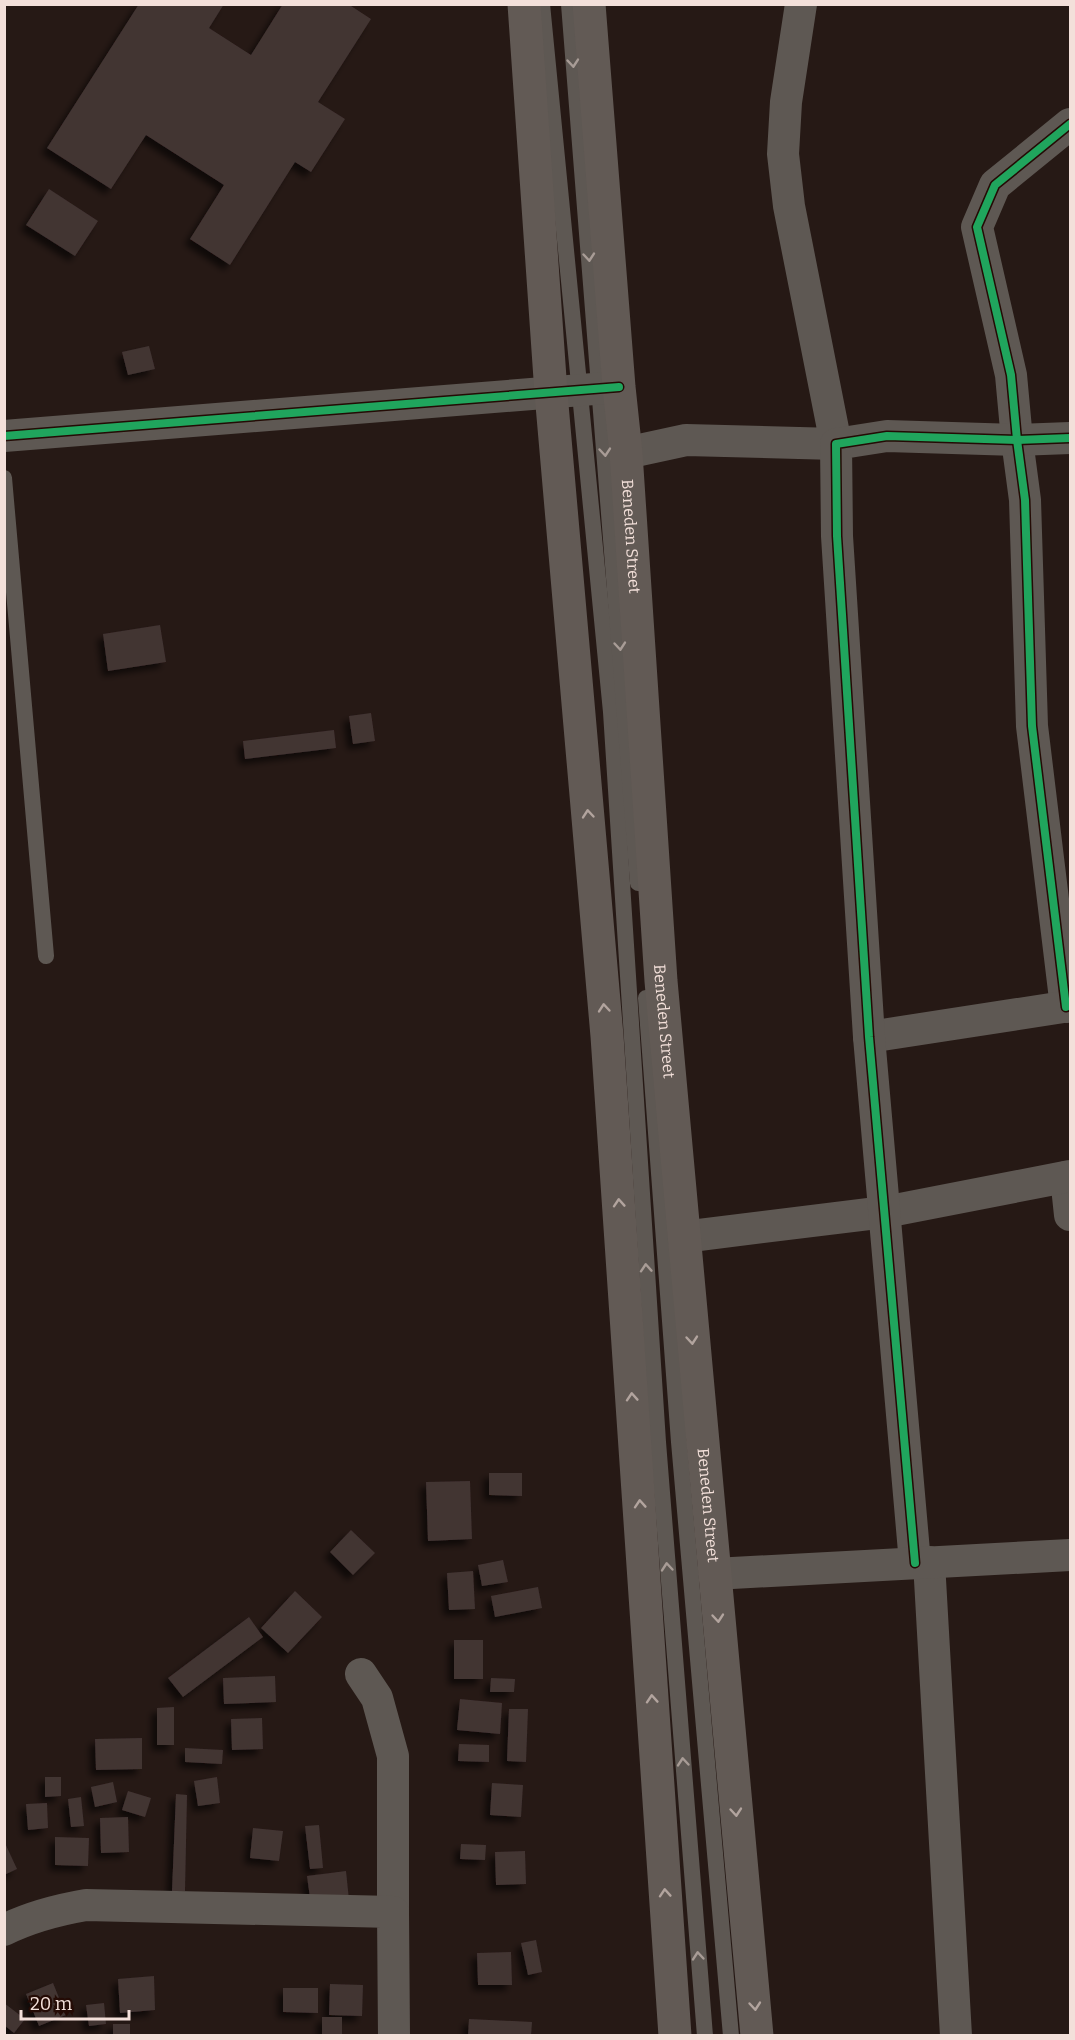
<svg xmlns="http://www.w3.org/2000/svg" width="1075" height="2040" viewBox="0 0 1075 2040" font-family="Bitter,serif">
<style>
.building{fill:#423433;filter:url(#shadow)}
.lines{fill:none;stroke-linecap:round;stroke-linejoin:round}
.service{stroke:#5e5853;stroke-width:16}
.minor{stroke:#5e5853;stroke-width:32}
.secondary{stroke:#625a55;stroke-width:33}
.cycleway-casing{stroke:#240b05;stroke-width:11}
.cycleway{stroke:#20a55d;stroke-width:8}
.oneway{stroke:#a89c96}
.oneway2{stroke:#b2a49e}
.labels{text-anchor:middle;stroke-width:5;stroke-linejoin:round;paint-order:stroke}
.street-label{font-size:16px;fill:#f3e0da;stroke:#240b05}
</style>
<defs>
<filter id="shadow"><feDropShadow dx="-5.5" dy="5.5" stdDeviation="3" flood-color="#0009"/></filter>
</defs>
<rect width="100%" height="100%" fill="#261915"/>
<g class="building">
<polygon points="139,4 224,4 209,28 251,55 283,4 348,4 371,19 318,102 345,119 311,172 295,162 230,265 190,239 224,185 146,135 111,189 47,148"/>
<polygon points="49,189 98,221 75,256 26,225"/>
<polygon points="149,346 155,369 128,375 122,352"/>
<polygon points="160,625 166,662 108,671 103,634"/>
<polygon points="371,713 375,741 353,744 349,716"/>
<polygon points="334,730 336,748 245,759 243,741"/>
<polygon points="489,1473 522,1473 522,1496 489,1495"/>
<polygon points="470,1481 472,1539 428,1541 426,1482"/>
<polygon points="351,1530 375,1553 353,1575 330,1552"/>
<polygon points="503,1560 508,1582 482,1586 478,1565"/>
<polygon points="473,1571 475,1609 449,1610 447,1573"/>
<polygon points="538,1587 542,1608 495,1617 491,1596"/>
<polygon points="295,1591 322,1617 288,1653 261,1628"/>
<polygon points="249,1617 263,1637 183,1697 168,1678"/>
<rect x="454" y="1640" width="29" height="39"/>
<polygon points="275,1676 276,1702 224,1704 223,1678"/>
<polygon points="491,1678 515,1679 514,1692 490,1692"/>
<polygon points="460,1699 502,1703 500,1734 457,1730"/>
<polygon points="174,1707 174,1745 157,1745 157,1708"/>
<polygon points="509,1709 528,1709 526,1762 507,1761"/>
<polygon points="262,1718 263,1749 232,1750 231,1719"/>
<polygon points="142,1738 142,1769 96,1770 95,1739"/>
<polygon points="459,1744 489,1745 489,1762 458,1761"/>
<polygon points="185,1748 223,1750 222,1764 185,1762"/>
<polygon points="45,1777 61,1777 61,1796 45,1797"/>
<polygon points="217,1777 220,1803 198,1806 194,1781"/>
<polygon points="113,1782 117,1802 95,1807 91,1787"/>
<polygon points="492,1783 523,1785 521,1817 490,1815"/>
<polygon points="128,1791 151,1798 145,1817 122,1810"/>
<polygon points="176,1794 187,1795 185,1891 172,1891"/>
<polygon points="81,1797 84,1826 71,1827 68,1799"/>
<polygon points="47,1803 48,1828 28,1830 26,1804"/>
<polygon points="128,1817 129,1852 101,1853 100,1818"/>
<polygon points="319,1825 323,1868 310,1869 305,1826"/>
<polygon points="253,1828 283,1831 279,1861 250,1858"/>
<polygon points="55,1837 89,1838 88,1866 55,1865"/>
<polygon points="4,1841 17,1869 4,1875"/>
<polygon points="461,1844 486,1845 485,1860 460,1859"/>
<polygon points="525,1851 526,1884 496,1885 495,1852"/>
<polygon points="346,1871 349,1900 311,1905 307,1876"/>
<polygon points="536,1940 542,1972 528,1975 521,1943"/>
<polygon points="511,1952 512,1985 478,1985 477,1953"/>
<polygon points="154,1976 155,2010 120,2013 118,1979"/>
<polygon points="53,1983 66,2015 39,2026 26,1994"/>
<polygon points="330,1984 363,1985 362,2016 329,2015"/>
<polygon points="283,1988 318,1988 318,2013 283,2012"/>
<polygon points="4,2003 25,2019 14,2033 4,2025"/>
<polygon points="104,2003 106,2024 89,2026 86,2005"/>
<rect x="322" y="2017" width="20" height="19"/>
<polygon points="469,2019 532,2022 531,2036 468,2036"/>
<rect x="113" y="2024" width="17" height="12"/>
</g>
<g class="lines">
<g class="service">
<polyline points="542,4 611,712 658,1442 705,2036"/>
<polyline points="569,4 638,883"/>
<polyline points="4,478 46,956"/>
<polyline points="646,998 679,1442 731,2036"/>
</g>
<g class="minor">
<polyline points="4,436 619,387"/>
<polyline points="626,453 686,440 836,444 789,206 783,154 786,102 801,4"/>
<polyline points="1066,1007 1032,726 1025,500 1017,440 1011,375 977,227 995,185 1070,124"/>
<polyline points="869,1037 1070,1006"/>
<polyline points="1066,1177 1070,1215"/>
<polyline points="683,1237 885,1212 1070,1176"/>
<polyline points="929,1562 956,2036"/>
<polyline points="915,1563 869,1037 837,536 836,444 887,436 1017,440 1070,438"/>
<polyline points="714,1574 1070,1555"/>
<polyline points="361,1674 377,1698 393,1756 393,1912"/>
<path d="M 4,1930 C 30,1917 57,1910 86,1905 L 393,1912 L 394,2036"/>
</g>
<g class="secondary">
<polyline points="524,4 551,393 607,1036 675,2036"/>
<path id="s1" d="M 589,4 L 619,387 L 626,453 L 661,981 L 757,2036"/>
</g>
<defs>
<g id="cycleway">
<polyline points="4,436 619,387"/>
<polyline points="1066,1007 1032,726 1025,500 1017,440 1011,375 977,227 995,185 1070,124"/>
<polyline points="915,1563 869,1037 837,536 836,444 887,436 1017,440 1070,438"/>
</g>
</defs>
<use href="#cycleway" class="cycleway-casing"/>
<use href="#cycleway" class="cycleway"/>
</g>
<defs><path id="oneway-chevron" d="M-2-3.5L2.5 0L-2 3.5" fill="none" stroke-width="1.6" stroke-linecap="round" stroke-linejoin="round" transform="scale(1.5)"/></defs>
<g class="oneway">
<use href="#oneway-chevron" transform="translate(573 63) rotate(85)"/>
<use href="#oneway-chevron" transform="translate(589 257) rotate(85)"/>
<use href="#oneway-chevron" transform="translate(605 452) rotate(85)"/>
<use href="#oneway-chevron" transform="translate(620 646) rotate(85)"/>
<use href="#oneway-chevron" transform="translate(646 1268) rotate(-94)"/>
<use href="#oneway-chevron" transform="translate(667 1567) rotate(-95)"/>
<use href="#oneway-chevron" transform="translate(683 1762) rotate(-95)"/>
<use href="#oneway-chevron" transform="translate(698 1956) rotate(-95)"/>
</g>
<g class="oneway2">
<use href="#oneway-chevron" transform="translate(588 814) rotate(-95)"/>
<use href="#oneway-chevron" transform="translate(604 1008) rotate(-95)"/>
<use href="#oneway-chevron" transform="translate(619 1203) rotate(-94)"/>
<use href="#oneway-chevron" transform="translate(692 1340) rotate(85)"/>
<use href="#oneway-chevron" transform="translate(632 1397) rotate(-94)"/>
<use href="#oneway-chevron" transform="translate(640 1504) rotate(-94)"/>
<use href="#oneway-chevron" transform="translate(718 1618) rotate(85)"/>
<use href="#oneway-chevron" transform="translate(652 1699) rotate(-94)"/>
<use href="#oneway-chevron" transform="translate(736 1812) rotate(85)"/>
<use href="#oneway-chevron" transform="translate(665 1893) rotate(-94)"/>
<use href="#oneway-chevron" transform="translate(755 2006) rotate(85)"/>
</g>
<g class="labels">
<g class="street-label">
<text dy="6" stroke="none"><textPath href="#s1" startOffset="534">Beneden Street</textPath></text>
<text dy="6" stroke="none"><textPath href="#s1" startOffset="1020">Beneden Street</textPath></text>
<text dy="6" stroke="none"><textPath href="#s1" startOffset="1506">Beneden Street</textPath></text>
</g>
</g>
<rect width="1075" height="2040" fill="none" stroke="#f3e0da" stroke-width="12"/>
<path d="M21 2010v9h108v-9" fill="none" stroke="#f3e0da" stroke-width="3"/>
<text x="30" y="2010" font-size="18" fill="#f3e0da" stroke="#240b05" stroke-width="4.5" paint-order="stroke">20 m</text>
</svg>
